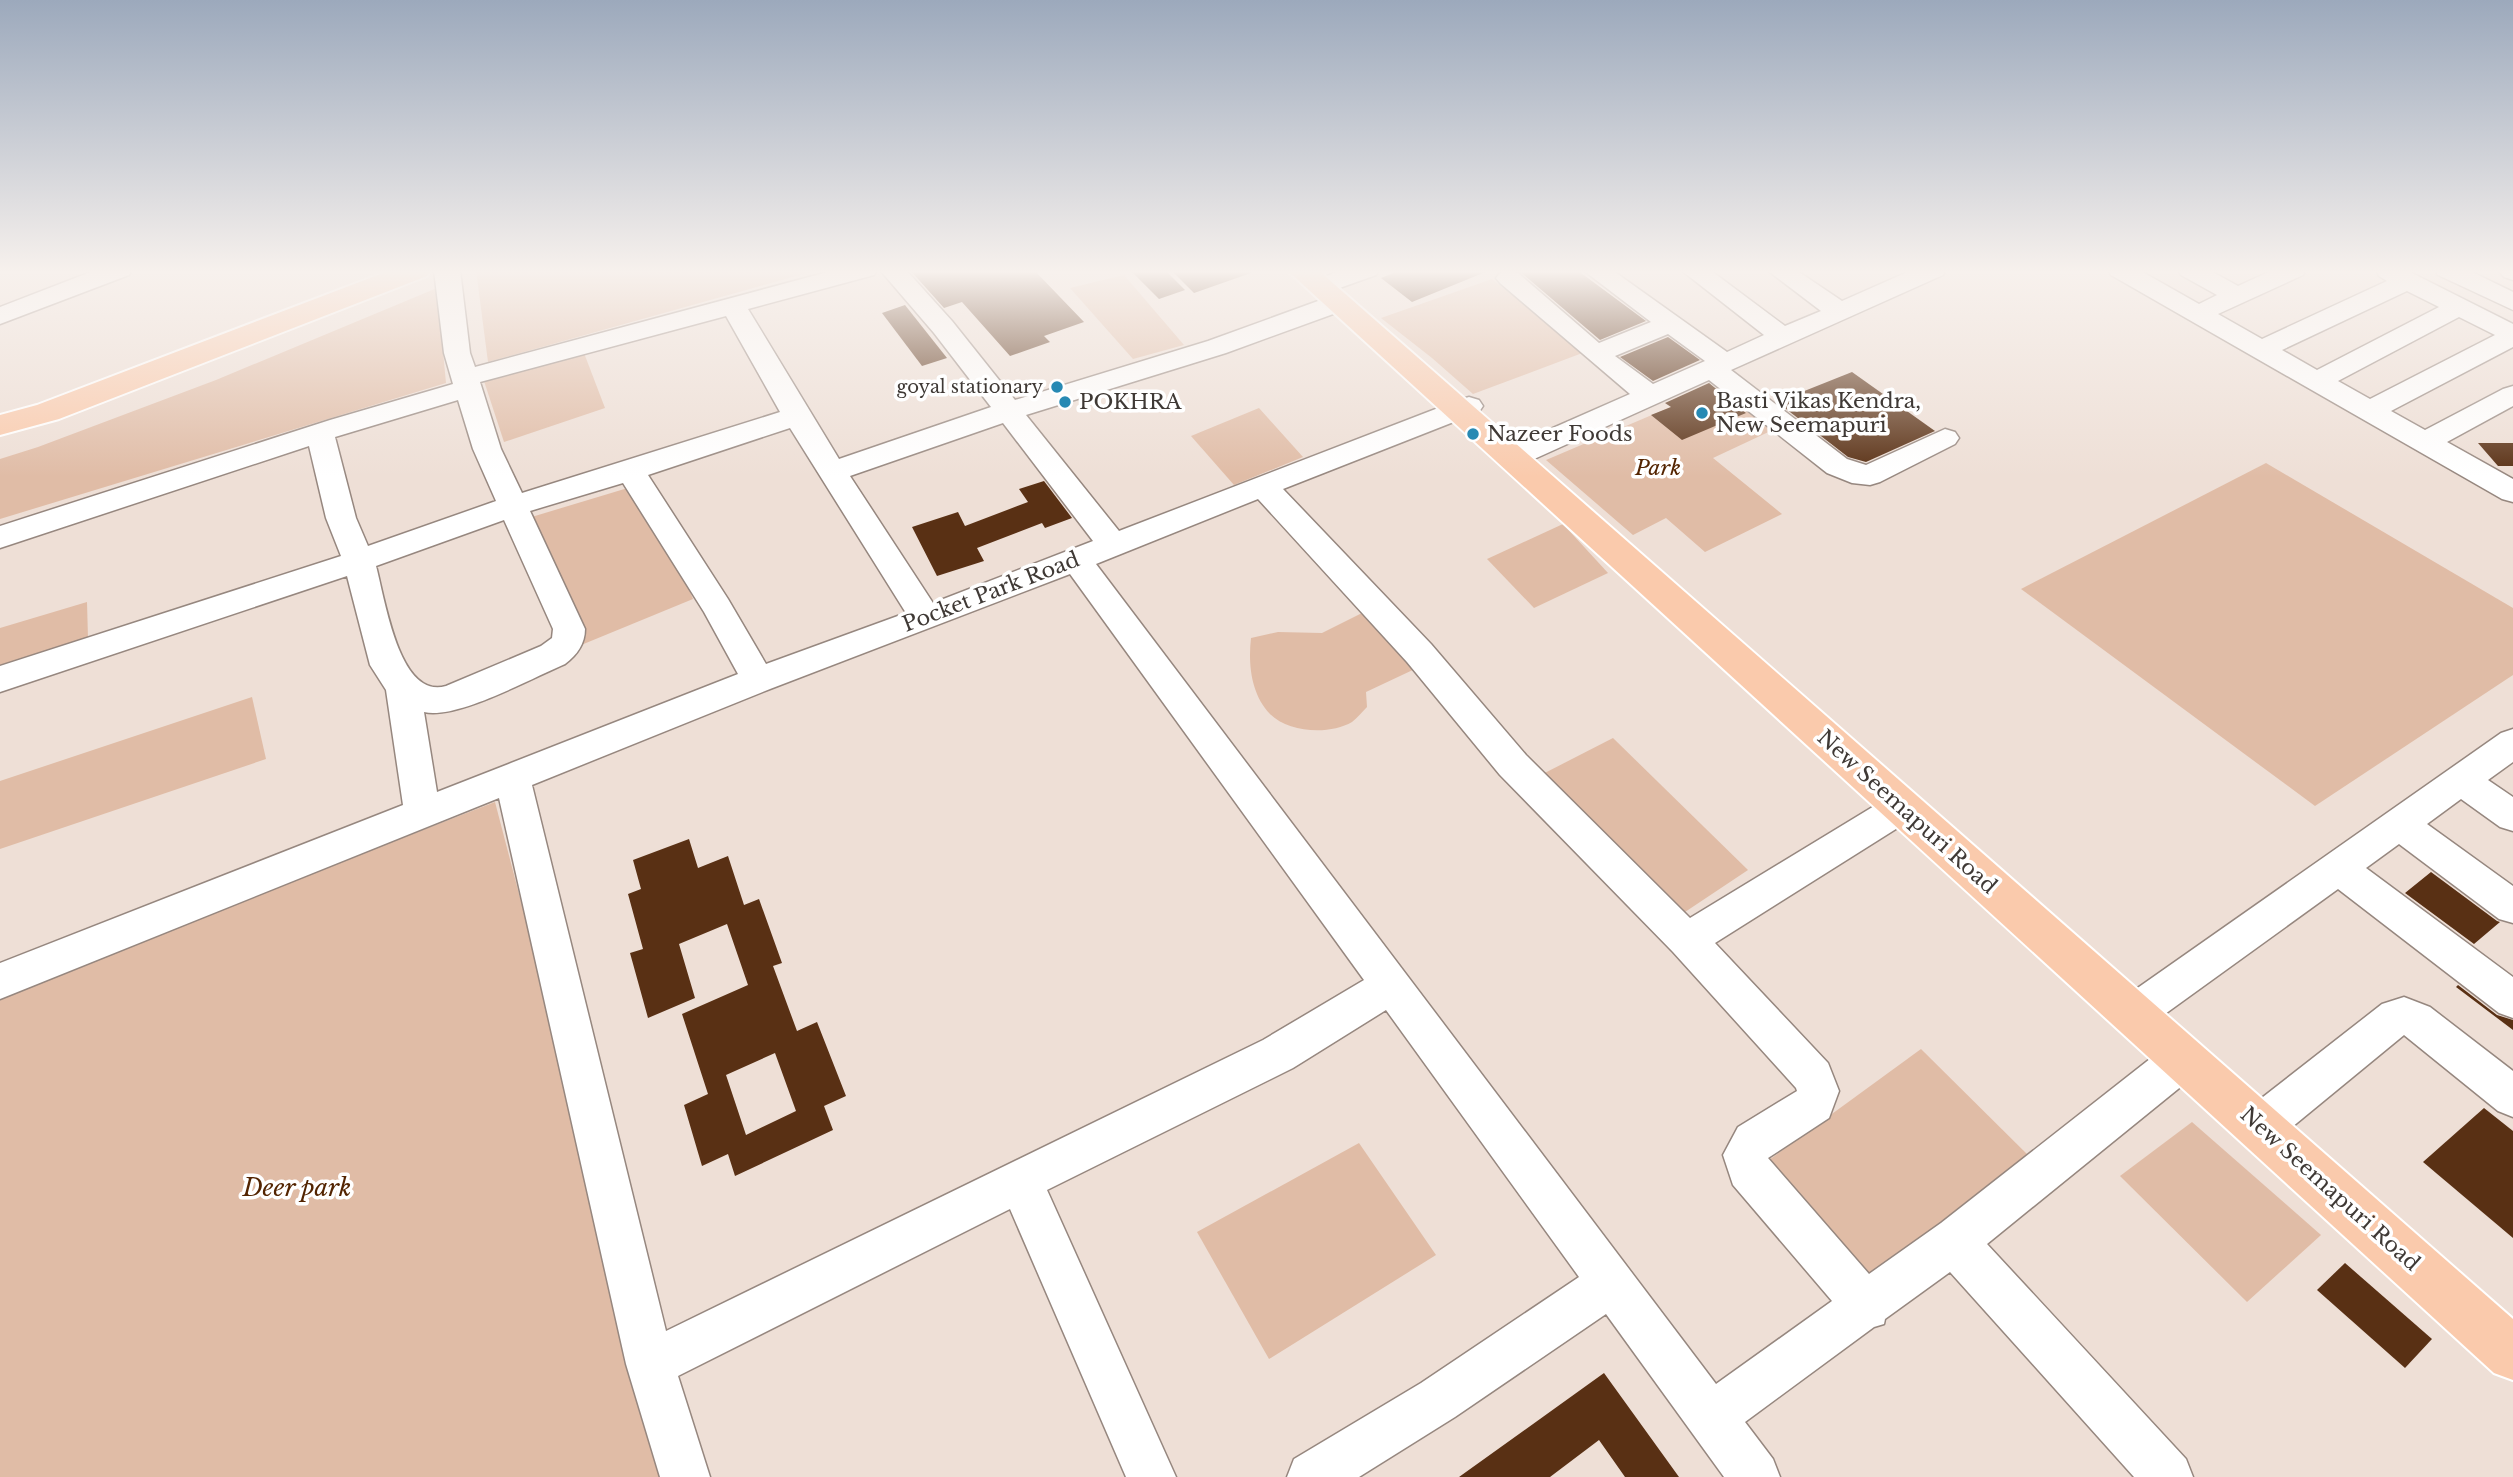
<svg xmlns="http://www.w3.org/2000/svg" width="2513" height="1477" viewBox="0 0 2513 1477" font-family="'Libre Baskerville',serif">
<style>
.green{fill:#e0bca6}
.building{fill:#593014;fill-rule:evenodd}
.lines{fill:none;stroke-linecap:round;stroke-linejoin:round}
.minor-casing{stroke:#96877f;stroke-width:3}
.major-casing{stroke:#fff;stroke-width:4}
.minor{fill:#fff;fill-rule:evenodd}
.major{fill:#facaac;fill-rule:evenodd}
.poi-dot{fill:#2789b3;stroke:#fff;stroke-width:2.5}
.labels{text-anchor:middle;stroke-width:7;stroke-linejoin:round;paint-order:stroke}
.far-poi-label{font-size:18px;fill:#3f3935;stroke:#fff;text-anchor:end}
.poi-label{font-size:21px;fill:#3f3935;stroke:#fff;text-anchor:start}
.park-label{font-size:21px;font-style:italic;fill:#532401;stroke:#fff}
.street-label{font-size:21px;fill:#3f3935;stroke:#fff}
.near-park-label{font-size:24px;font-style:italic;fill:#532401;stroke:#fff}
</style>
<rect width="100%" height="100%" fill="#eedfd6"/>
<g class="green">
<polygon points="476,270 818,270 488,362"/>
<polygon points="1124,275 1184,345 1133,359 1070,288"/>
<polygon points="1492,279 1585,352 1473,394 1432,358 1381,318"/>
<polygon points="437,288 446,383 0,519 0,459 38,447 216,380"/>
<polygon points="584,353 605,408 504,442 484,381"/>
<polygon points="1720,386 1777,428 1713,458 1782,514 1705,552 1666,518 1633,535 1546,460"/>
<polygon points="1259,408 1303,457 1234,485 1191,436"/>
<polygon points="2266,463 2513,608 2513,675 2315,806 2021,589"/>
<polygon points="641,484 669,539 693,599 569,650 525,519"/>
<polygon points="1563,524 1608,573 1534,608 1487,559"/>
<polygon points="87,602 88,639 0,667 0,628"/>
<path d="M 1364,612 L 1417,668 L 1366,692 L 1367,707 C 1362,712 1357,718 1352,722 C 1330,735 1289,733 1270,714 C 1251,694 1248,664 1251,638 L 1278,632 L 1322,633 Z"/>
<polygon points="252,697 266,759 0,849 0,781"/>
<polygon points="1613,738 1748,870 1667,924 1533,779"/>
<polygon points="495,802 671,1477 0,1477 0,994"/>
<polygon points="1921,1049 2047,1174 1882,1304 1747,1176"/>
<polygon points="2192,1122 2321,1235 2247,1302 2120,1176"/>
<polygon points="1359,1143 1436,1255 1269,1359 1197,1232"/>
</g>
<g class="building">
<polygon points="910,270 1034,270 1084,322 1044,336 1050,342 1010,356 962,302 944,308"/>
<polygon points="1130,270 1165,270 1185,290 1159,299"/>
<polygon points="1171,270 1250,270 1251,273 1194,293"/>
<polygon points="1401,270 1488,270 1488,271 1412,302 1381,278"/>
<polygon points="1518,270 1577,270 1646,321 1600,340"/>
<polygon points="905,305 947,358 922,366 882,313"/>
<polygon points="1668,337 1700,360 1653,381 1620,357"/>
<polygon points="1852,372 1935,431 1866,462 1848,457 1777,402"/>
<polygon points="1709,383 1746,413 1682,440 1651,415 1671,407 1665,403"/>
<polygon points="2478,443 2513,443 2513,466 2498,466"/>
<polygon points="1044,481 1072,518 1045,528 1042,523 977,548 984,561 937,576 912,527 958,512 965,526 1028,502 1019,489"/>
<path d="M 689,839 L 698,868 L 728,856 L 744,905 L 759,899 L 782,963 L 773,966 L 797,1031 L 817,1022 L 846,1096 L 824,1106 L 833,1130 L 735,1176 L 728,1154 L 702,1166 L 684,1105 L 708,1094 L 682,1014 L 748,985 L 727,924 L 679,944 L 695,998 L 648,1018 L 630,953 L 643,949 L 628,894 L 641,889 L 633,860 ZM 775,1053 L 796,1111 L 746,1135 L 726,1075 Z"/>
<polygon points="2431,872 2497,921 2500,922 2474,944 2405,893"/>
<polygon points="2458,985 2497,1015 2513,1020 2513,1030 2456,987"/>
<polygon points="2484,1108 2513,1131 2513,1238 2423,1162"/>
<polygon points="2345,1263 2432,1339 2405,1368 2317,1290"/>
<polygon points="1604,1373 1679,1477 1625,1477 1599,1440 1550,1477 1459,1477"/>
</g>
<g class="lines">
<defs>
<g id="minor">
<polygon points="96,270 132,270 129,275 0,324 0,307"/>
<path d="M 434,270 L 460,270 L 470,353 L 475,367 L 835,270 L 877,270 L 874,275 L 748,309 L 839,459 L 991,407 L 934,333 L 880,270 L 906,270 L 952,321 L 1015,400 L 1208,341 L 1329,297 L 1338,295 L 1347,297 L 1351,303 L 1347,309 L 1226,353 L 1026,415 L 1119,531 L 1459,400 L 1469,397 L 1479,400 L 1483,406 L 1479,412 L 1283,489 L 1431,644 L 1526,755 L 1690,918 L 1889,797 L 1902,792 L 1915,797 L 1920,807 L 1915,817 L 1715,943 L 1828,1063 L 1839,1091 L 1829,1118 L 1768,1158 L 1869,1274 L 1941,1223 L 2169,1044 L 2184,1039 L 2199,1044 L 2205,1058 L 2199,1072 L 1987,1244 L 2186,1459 L 2193,1477 L 2134,1477 L 1950,1272 L 1885,1319 L 1884,1324 L 1874,1327 L 1745,1422 L 1773,1459 L 1780,1477 L 1724,1477 L 1606,1314 L 1455,1417 L 1359,1477 L 1287,1477 L 1294,1459 L 1421,1383 L 1579,1277 L 1386,1010 L 1293,1068 L 1047,1190 L 1176,1477 L 1126,1477 L 1010,1209 L 678,1376 L 710,1477 L 660,1477 L 626,1364 L 499,798 L 0,999 L 0,963 L 403,805 L 386,690 L 370,665 L 347,576 L 0,692 L 0,666 L 341,556 L 326,518 L 309,446 L 0,548 L 0,526 L 330,420 L 453,384 L 444,353 ZM 726,316 L 780,412 L 522,493 L 501,449 L 480,382 ZM 458,400 L 473,449 L 496,501 L 368,546 L 356,518 L 335,437 ZM 1003,423 L 1093,541 L 933,603 L 850,476 ZM 790,428 L 906,613 L 766,664 L 728,599 L 648,475 ZM 623,483 L 704,612 L 738,674 L 437,792 L 424,712 C 456,720 532,678 565,664 C 577,655 585,644 585,629 L 530,511 ZM 1258,499 L 1407,662 L 1500,775 L 1673,952 L 1796,1088 L 1797,1091 L 1738,1127 L 1723,1155 L 1733,1185 L 1832,1301 L 1716,1384 L 1096,564 ZM 504,520 L 553,629 L 552,638 L 541,646 L 446,686 C 399,700 385,599 376,566 ZM 1070,574 L 1364,980 L 1263,1040 L 666,1331 L 532,785 L 770,689 Z"/>
<polygon points="1342,270 1379,270 1376,275 1320,295 1311,292 1307,287 1311,282"/>
<path d="M 1509,270 L 1518,273 L 1599,343 L 1651,322 L 1583,270 L 1612,270 L 1727,352 L 1764,335 L 1681,270 L 1710,270 L 1785,326 L 1821,311 L 1767,270 L 1796,270 L 1842,301 L 1912,270 L 1946,270 L 1943,275 L 1731,370 L 1847,459 L 1866,465 L 1945,429 L 1955,432 L 1959,438 L 1955,444 L 1880,482 L 1870,485 L 1852,483 L 1827,473 L 1709,380 L 1532,460 L 1522,462 L 1512,460 L 1507,453 L 1512,446 L 1630,394 L 1500,283 L 1496,278 L 1500,273 ZM 1668,334 L 1705,361 L 1653,384 L 1615,356 Z"/>
<path d="M 2108,270 L 2139,270 L 2199,304 L 2217,295 L 2181,275 L 2178,270 L 2209,270 L 2238,286 L 2273,270 L 2306,270 L 2303,275 L 2218,314 L 2262,339 L 2387,281 L 2379,276 L 2376,270 L 2406,270 L 2513,324 L 2513,347 L 2391,411 L 2425,430 L 2503,389 L 2513,386 L 2513,406 L 2447,442 L 2513,479 L 2513,502 L 2502,499 L 2111,275 ZM 2407,291 L 2439,307 L 2317,370 L 2282,350 ZM 2459,317 L 2495,335 L 2370,399 L 2338,381 Z"/>
<polygon points="2435,270 2468,270 2513,292 2513,310 2438,275"/>
<polygon points="2498,270 2513,270 2513,280 2504,277"/>
<polygon points="2513,729 2513,762 2488,780 2513,797 2513,831 2500,827 2461,799 2427,824 2513,886 2513,923 2499,919 2399,844 2366,868 2513,977 2513,1018 2499,1013 2338,889 2147,1027 2133,1032 2119,1027 2113,1014 2119,1001 2501,733"/>
<polygon points="2404,997 2430,1007 2513,1071 2513,1117 2498,1111 2404,1035 2275,1141 2260,1147 2245,1141 2238,1126 2245,1111 2382,1004"/>
</g>
<g id="major">
<polygon points="391,270 431,270 427,276 59,419 0,435 0,415 37,405"/>
<polygon points="1287,270 1318,270 2513,1319 2513,1380 2494,1373"/>
</g>
</defs>
<use href="#minor" class="minor-casing"/>
<use href="#major" class="major-casing"/>
<use href="#minor" class="minor"/>
<use href="#major" class="major"/>
</g>
<linearGradient id="sky" x2="0" y2="1"><stop stop-color="#9ca9bc"/><stop offset="0.57" stop-color="#f7f1ed"/><stop offset="1" stop-color="#f7f1ed" stop-opacity="0"/></linearGradient>
<rect width="2513" height="477" fill="url(#sky)"/>
<g class="poi-dot">
<circle cx="1057" cy="387" r="7"/>
<circle cx="1065" cy="402" r="7"/>
<circle cx="1702" cy="413" r="7"/>
<circle cx="1473" cy="434" r="7"/>
</g>
<g class="labels">
<g class="far-poi-label">
<text x="1043" y="393">goyal stationary</text>
</g>
<g class="poi-label">
<text x="1716" y="408">Basti Vikas Kendra,<tspan x="1716" dy="24">New Seemapuri</tspan></text>
<text x="1079" y="409">POKHRA</text>
<text x="1487" y="441">Nazeer Foods</text>
</g>
<g class="park-label">
<text x="1658" y="475">Park</text>
</g>
<g class="street-label">
<text transform="translate(991 592) rotate(-21)" y="7">Pocket Park Road</text>
<text transform="translate(1907 812) rotate(42)" y="7">New Seemapuri Road</text>
<text transform="translate(2330 1189) rotate(42)" y="7">New Seemapuri Road</text>
</g>
<g class="near-park-label">
<text x="297" y="1196">Deer park</text>
</g>
</g>
</svg>
